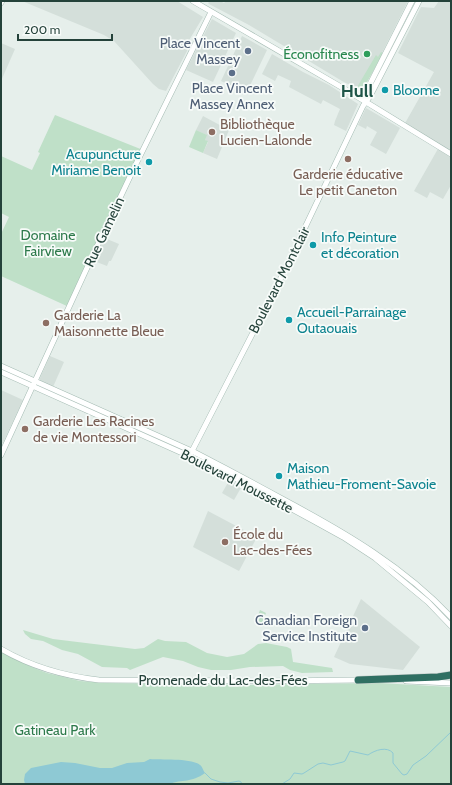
<svg xmlns="http://www.w3.org/2000/svg" width="452" height="785" viewBox="0 0 452 785" font-family="Cabin,sans-serif">
<style>
.built{fill:#d4dfda}
.green{fill:#bfe0c8}
.water{fill:#8ec9d4}
.lines{fill:none;stroke-linecap:round;stroke-linejoin:round}
.stream{stroke:#8ec9d4;stroke-width:1}
.secondary-casing{stroke:#a4bbb3;stroke-width:6}
.highway-casing{stroke:#c2cac8;stroke-width:8}
.secondary{stroke:#fff;stroke-width:5}
.highway{stroke:#2f6f62;stroke-width:7}
.service-dot{fill:#5c6f8a;stroke:#f7fbf9;stroke-width:1.5}
.leisure-dot{fill:#2e9e5b;stroke:#f7fbf9;stroke-width:1.5}
.culture-dot{fill:#0f9aa8;stroke:#f7fbf9;stroke-width:1.5}
.education-dot{fill:#8d6e63;stroke:#f7fbf9;stroke-width:1.5}
.labels{text-anchor:middle;stroke-width:3.5;stroke-linejoin:round;paint-order:stroke}
.service-label{font-size:14px;fill:#4e5e75;stroke:#f7fbf9;text-anchor:end}
.leisure-label{font-size:14px;fill:#27864d;stroke:#f7fbf9;text-anchor:end}
.culture-label{font-size:14px;fill:#0d838f;stroke:#f7fbf9;text-anchor:start}
.education-label{font-size:14px;fill:#785e54;stroke:#f7fbf9;text-anchor:start}
.street-label{font-size:14px;fill:#24423a;stroke:#f7fbf9}
.park-label{font-size:14px;fill:#2d7a4b;stroke:#f7fbf9}
.district-label{font-size:18px;font-weight:bold;fill:#1f5548;stroke:#f7fbf9}
</style>
<rect width="100%" height="100%" fill="#e6efeb"/>
<g class="built">
<polygon points="22,1 177,1 203,17 188,42 187,51 166,91 159,89 153,84 114,41 104,35"/>
<polygon points="210,1 220,1 224,3 226,1 408,1 372,73 363,85 356,88 342,81 249,25 209,4 208,3"/>
<polygon points="439,1 451,1 451,185 443,199 430,192 427,198 414,191 439,147 404,125 434,72 398,53 421,7 434,8"/>
<polygon points="212,19 236,33 213,82 186,70"/>
<polygon points="242,36 267,50 246,94 221,81"/>
<polygon points="1,43 15,49 1,81"/>
<polygon points="272,54 303,72 329,85 358,104 346,131 334,125 335,121 340,109 323,100 321,104 289,87 291,81 278,75 275,81 262,74"/>
<polygon points="366,108 400,128 386,154 370,145 377,132 367,126 366,129 358,125"/>
<polygon points="203,116 229,130 217,159 203,153 208,142 205,140 206,135 196,130"/>
<polygon points="107,239 119,244 111,261 109,261 107,266 94,261 103,241"/>
<polygon points="50,356 64,362 53,387 40,381 40,378"/>
<polygon points="1,390 23,400 1,447"/>
<polygon points="230,479 242,486 234,500 222,493"/>
<polygon points="208,511 257,537 239,571 193,547"/>
<polygon points="361,599 420,647 403,670 350,664 334,657"/>
</g>
<g class="green">
<polygon points="381,52 383,53 366,84 362,88 356,89 376,55 378,57"/>
<polygon points="55,115 143,150 69,307 1,276 1,234 9,217 1,213 1,156 32,170 40,153 38,152"/>
<polygon points="196,130 207,135 205,140 208,141 203,153 189,147"/>
<polygon points="260,610 266,613 261,625 255,623"/>
<polygon points="23,630 53,639 135,649 144,648 158,639 165,641 186,642 207,653 227,657 244,654 258,644 266,643 287,647 291,649 293,662 332,668 333,672 302,673 290,670 283,666 250,667 231,670 211,670 198,667 183,661 163,657 130,670 127,668 102,667 78,654 62,650 43,641 31,639 25,634"/>
<polygon points="1,652 34,668 47,673 80,681 106,683 243,685 379,683 451,687 451,784 1,784"/>
</g>
<path class="water" d="M 150,759 C 161,760 192,758 200,765 C 202,766 203,770 205,773 C 191,783 183,779 169,784 L 25,784 L 24,780 L 25,774 L 31,768 L 61,762 L 75,763 L 100,768 L 112,768 L 127,763 L 144,762 Z"/>
<g class="lines">
<g class="stream">
<polyline points="205,773 211,779 220,782 228,783 239,781 241,782 242,784"/>
<path d="M 282,784 L 290,779 L 294,773 L 302,774 L 304,773 L 318,764 L 323,763 L 331,765 L 343,762 L 345,761 L 350,751 L 368,755 C 375,750 387,746 393,753 L 393,763 L 402,774 L 404,775 L 407,774 L 413,765 L 426,756 L 451,732"/>
</g>
<defs>
<g id="secondary">
<polyline points="193,1 348,91 451,154"/>
<polyline points="1,3 2,1"/>
<path d="M 353,93 C 360,94 364,92 369,87"/>
<polyline points="365,101 369,86 412,1"/>
<path d="M 1,366 L 194,452 C 225,468 255,484 286,501 C 346,533 404,567 451,617"/>
<polyline points="1,372 218,469 314,521 343,537 375,558 428,602 451,626"/>
<polyline points="191,453 277,286 363,106 370,96 419,1"/>
<polyline points="1,455 92,257 136,164 211,12"/>
<path d="M 1,649 C 32,667 63,676 99,680 L 271,681 L 360,680"/>
<polyline points="406,681 451,683"/>
</g>
<polyline id="highway" points="358,680 438,677 451,675"/>
</defs>
<use href="#secondary" class="secondary-casing"/>
<use href="#highway" class="highway-casing"/>
<use href="#secondary" class="secondary"/>
<use href="#highway" class="highway"/>
</g>
<g class="service-dot">
<circle cx="248" cy="51" r="4"/>
<circle cx="232" cy="73" r="4"/>
<circle cx="365" cy="628" r="4"/>
</g>
<circle class="leisure-dot" cx="367" cy="54" r="4"/>
<g class="culture-dot">
<circle cx="385" cy="90" r="4"/>
<circle cx="149" cy="162" r="4"/>
<circle cx="313" cy="245" r="4"/>
<circle cx="289" cy="320" r="4"/>
<circle cx="279" cy="476" r="4"/>
</g>
<g class="education-dot">
<circle cx="212" cy="132" r="4"/>
<circle cx="348" cy="159" r="4"/>
<circle cx="46" cy="323" r="4"/>
<circle cx="25" cy="429" r="4"/>
<circle cx="225" cy="542" r="4"/>
</g>
<g class="labels">
<g class="service-label">
<text x="240" y="48">Place Vincent<tspan x="240" dy="16">Massey</tspan></text>
<text x="232" y="93" text-anchor="middle">Place Vincent<tspan x="232" dy="16">Massey Annex</tspan></text>
<text x="357" y="625">Canadian Foreign<tspan x="357" dy="16">Service Institute</tspan></text>
</g>
<g class="leisure-label">
<text x="359" y="59">Éconofitness</text>
</g>
<g class="culture-label">
<text x="393" y="95">Bloome</text>
<text x="141" y="159" text-anchor="end">Acupuncture<tspan x="141" dy="16">Miriame Benoit</tspan></text>
<text x="321" y="242">Info Peinture<tspan x="321" dy="16">et décoration</tspan></text>
<text x="297" y="317">Accueil-Parrainage<tspan x="297" dy="16">Outaouais</tspan></text>
<text x="287" y="473">Maison<tspan x="287" dy="16">Mathieu-Froment-Savoie</tspan></text>
</g>
<g class="education-label">
<text x="220" y="129">Bibliothèque<tspan x="220" dy="16">Lucien-Lalonde</tspan></text>
<text x="348" y="179" text-anchor="middle">Garderie éducative<tspan x="348" dy="16">Le petit Caneton</tspan></text>
<text x="54" y="320">Garderie La<tspan x="54" dy="16">Maisonnette Bleue</tspan></text>
<text x="33" y="426">Garderie Les Racines<tspan x="33" dy="16">de vie Montessori</tspan></text>
<text x="233" y="539">École du<tspan x="233" dy="16">Lac-des-Fées</tspan></text>
</g>
<g class="street-label">
<text transform="translate(104 232) rotate(-65)" y="5">Rue Gamelin</text>
<text transform="translate(279 280) rotate(-63)" y="5">Boulevard Montclair</text>
<text transform="translate(237 481) rotate(27)" y="5">Boulevard Moussette</text>
<text x="223" y="685">Promenade du Lac-des-Fées</text>
</g>
<g class="park-label">
<text x="48" y="240">Domaine<tspan x="48" dy="16">Fairview</tspan></text>
<text x="55" y="735">Gatineau Park</text>
</g>
<g class="district-label">
<text x="357" y="97">Hull</text>
</g>
</g>
<rect width="452" height="785" fill="none" stroke="#24423a" stroke-width="4"/>
<path d="M18 34v6h94v-6" fill="none" stroke="#24423a" stroke-width="2"/>
<text x="24" y="34" font-size="12" fill="#24423a" stroke="#f7fbf9" stroke-width="3" paint-order="stroke">200 m</text>
</svg>
